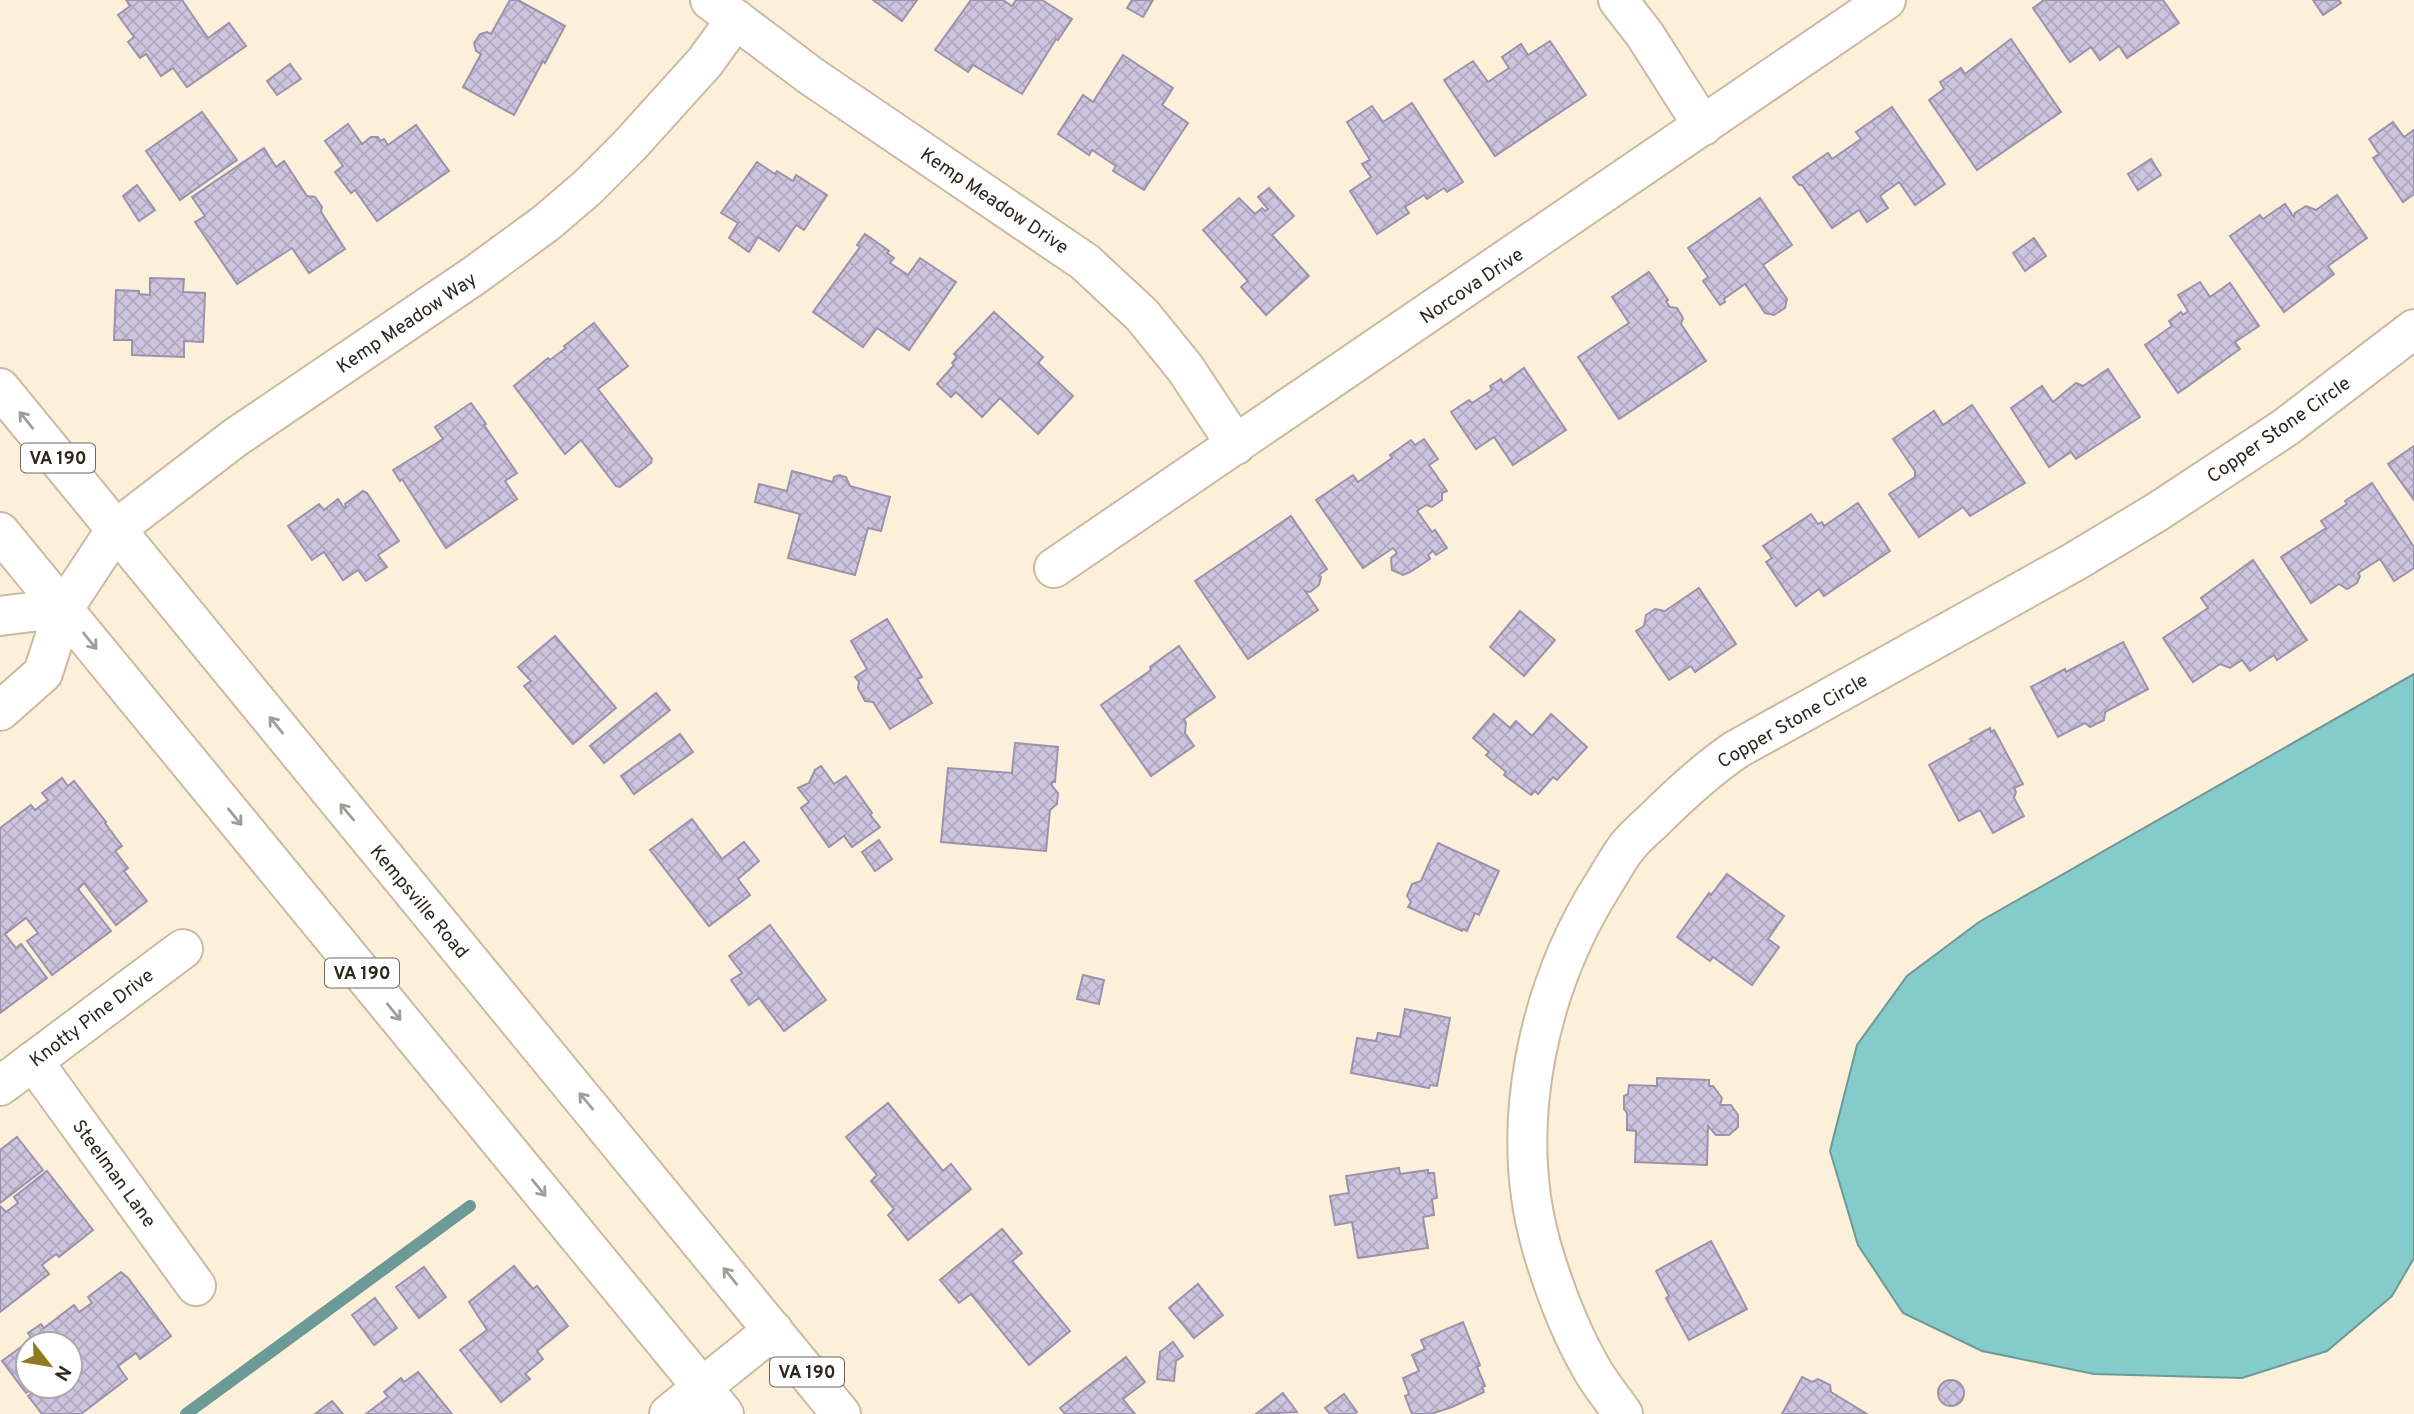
<svg xmlns="http://www.w3.org/2000/svg" width="2414" height="1414" viewBox="0 0 2414 1414" font-family="Overpass,sans-serif">
<style>
.water{fill:#86cbcb;stroke:#6b9a97;stroke-width:2}
.lines{fill:none;stroke-linecap:round;stroke-linejoin:round}
.stream{stroke:#6b9a97;stroke-width:12}
.building{fill:url(#building-cross-hatch);stroke:#9b93ac;stroke-width:2}
.minor-casing{stroke:#cabaa1;stroke-width:42}
.primary-casing{stroke:#cabaa1;stroke-width:42}
.minor{stroke:#fff;stroke-width:38}
.primary{stroke:#fff;stroke-width:38}
.oneway{stroke:#a09e99}
.labels{text-anchor:middle;stroke-width:5;stroke-linejoin:round;paint-order:stroke}
.shield{fill:#fff;stroke:#6c6861;stroke-width:2}
.shield-label{font-size:18px;font-weight:bold;fill:#2d271d}
.street-label{font-size:19px;fill:#2d271d;stroke:#fff}
</style>
<defs>
<pattern id="building-cross-hatch" width="8" height="8" patternUnits="userSpaceOnUse" patternTransform="scale(1.75)"><rect width="8" height="8" fill="#cdc4df"/><path d="M0 0l8 8M0 8l8-8" fill="none" stroke="#b0a8bf"/></pattern>
</defs>
<rect width="100%" height="100%" fill="#fdf0db"/>
<polygon class="water" points="2414,674 2414,1258 2392,1296 2327,1351 2242,1378 2094,1374 1982,1351 1903,1313 1858,1245 1830,1151 1857,1045 1907,976 1979,922"/>
<g class="lines">
<polyline class="stream" points="186,1414 470,1206"/>
</g>
<g class="building">
<polygon points="126,0 182,0 208,38 229,23 246,46 187,87 173,68 161,76 146,54 140,58 128,42 134,37 118,15 130,6"/>
<polygon points="510,0 518,0 565,26 545,63 543,61 514,115 463,87 481,54 476,51 474,43 480,34 487,32 491,34"/>
<polygon points="873,0 917,0 902,21"/>
<polygon points="971,0 1003,0 1012,6 1016,0 1042,0 1072,19 1058,40 1056,39 1022,94 973,65 968,72 935,50"/>
<polygon points="1132,0 1153,0 1143,17 1127,8"/>
<polygon points="2044,0 2163,0 2179,23 2127,58 2119,46 2100,60 2091,47 2070,62 2033,8"/>
<polygon points="2313,0 2339,0 2341,3 2323,15"/>
<polygon points="2011,39 2061,112 1977,170 1929,100 1944,89 1940,82 1961,68 1965,74"/>
<polygon points="1550,41 1586,95 1495,156 1444,80 1473,61 1488,82 1509,68 1502,57 1521,44 1528,55"/>
<polygon points="1123,55 1173,88 1162,105 1188,123 1144,190 1113,171 1116,166 1092,150 1089,155 1058,134 1083,95 1093,102"/>
<polygon points="290,64 301,79 277,95 267,81"/>
<polygon points="1412,103 1463,182 1447,192 1444,188 1427,199 1424,195 1405,207 1409,213 1377,234 1350,191 1371,177 1362,164 1370,160 1347,122 1372,106 1383,122"/>
<polygon points="1892,107 1945,184 1915,205 1899,182 1880,196 1888,208 1867,222 1859,210 1832,228 1802,185 1799,185 1793,177 1828,153 1832,159 1861,139 1856,132"/>
<polygon points="202,112 237,160 180,200 146,151"/>
<polygon points="2393,122 2404,137 2414,130 2414,194 2403,202 2373,158 2379,154 2369,139"/>
<polygon points="348,124 362,144 371,137 378,137 380,141 384,139 388,145 416,125 449,171 377,221 355,190 351,193 335,172 343,166 325,141"/>
<polygon points="264,148 276,167 284,161 307,196 315,197 322,207 321,212 345,249 309,273 292,248 237,284 195,222 205,216 192,197"/>
<polygon points="2151,159 2161,175 2138,190 2128,174"/>
<polygon points="757,162 775,174 777,171 793,181 796,175 827,195 804,230 796,225 779,251 758,237 749,252 729,238 738,223 721,213"/>
<polygon points="137,185 155,210 139,221 123,196"/>
<polygon points="1269,188 1294,216 1272,235 1309,276 1266,315 1241,287 1248,281 1203,230 1239,198 1255,214 1262,208 1265,211 1268,209 1258,197"/>
<polygon points="2337,195 2367,238 2328,266 2334,274 2284,312 2230,236 2260,215 2263,219 2285,204 2294,217 2295,213 2306,206 2316,210"/>
<polygon points="1760,198 1792,245 1763,265 1787,299 1785,308 1774,315 1765,313 1745,284 1724,299 1725,302 1720,305 1703,281 1708,277 1688,248"/>
<polygon points="865,234 889,251 887,253 894,258 890,263 908,275 920,258 956,282 909,350 877,328 863,347 813,312 860,247 857,245"/>
<polygon points="2034,238 2046,256 2025,271 2013,253"/>
<polygon points="1649,272 1668,300 1666,301 1670,307 1677,308 1683,318 1681,324 1706,361 1619,419 1578,357 1629,323 1612,297"/>
<polygon points="150,278 184,279 183,292 205,293 203,342 184,341 184,357 132,355 132,340 114,340 116,290 139,291 139,294 150,295"/>
<polygon points="2200,282 2210,297 2230,283 2259,326 2235,342 2240,349 2178,393 2145,345 2172,326 2169,321 2181,312 2183,315 2188,311 2178,295"/>
<polygon points="994,312 1043,357 1038,363 1073,396 1038,434 1000,398 982,417 956,392 951,397 937,384 954,365 952,363 957,357 954,354"/>
<polygon points="594,323 628,366 598,389 652,459 651,463 620,487 616,486 581,440 565,454 514,386 548,358 550,360 566,348 564,346"/>
<polygon points="1524,368 1566,430 1513,465 1494,437 1476,449 1451,412 1469,400 1472,403 1492,390 1490,386 1501,379 1503,383"/>
<polygon points="2108,369 2140,417 2076,459 2071,452 2049,467 2011,408 2042,386 2053,402 2076,383 2083,386"/>
<polygon points="471,403 486,424 484,425 517,473 505,481 517,499 446,548 402,479 400,481 393,470 443,439 435,427"/>
<polygon points="1972,405 2025,483 1970,516 1963,507 1919,537 1889,494 1915,477 1915,471 1893,439 1934,411 1943,425"/>
<polygon points="1424,439 1438,459 1429,465 1447,491 1442,493 1442,500 1432,507 1426,505 1417,511 1432,532 1435,530 1447,548 1436,555 1433,551 1428,555 1430,559 1410,572 1403,575 1392,570 1391,558 1397,553 1393,548 1363,568 1316,500 1353,475 1358,482 1392,458 1390,455 1411,440 1415,445"/>
<polygon points="2414,446 2414,500 2388,464"/>
<polygon points="792,471 833,482 834,477 839,475 846,477 850,486 890,497 881,531 868,528 855,575 788,558 800,514 755,502 759,484 787,491"/>
<polygon points="2372,483 2414,547 2414,568 2394,581 2380,559 2358,573 2360,576 2357,583 2347,589 2339,584 2311,603 2281,557 2326,528 2321,521 2347,504 2345,501"/>
<polygon points="363,491 367,493 399,541 378,555 387,567 366,581 358,570 343,580 324,552 312,560 288,526 319,504 324,510 338,499 344,508 346,507 345,504"/>
<polygon points="1858,503 1890,551 1824,596 1819,589 1796,606 1766,562 1772,558 1763,546 1811,514 1818,524 1822,522 1824,526"/>
<polygon points="1291,516 1327,569 1319,575 1321,577 1319,585 1310,592 1305,591 1318,610 1248,659 1195,581"/>
<polygon points="2253,560 2307,640 2277,660 2274,655 2250,671 2242,660 2230,668 2220,664 2193,682 2163,638 2208,608 2201,598"/>
<polygon points="1699,588 1736,644 1695,672 1691,666 1669,680 1636,631 1644,626 1646,615 1655,609 1665,611"/>
<polygon points="1520,611 1555,640 1524,676 1490,647"/>
<polygon points="887,619 922,677 917,679 932,703 890,729 873,702 865,701 858,688 859,682 855,677 867,669 851,641"/>
<polygon points="555,636 616,708 573,744 524,686 531,681 518,667"/>
<polygon points="2123,642 2148,689 2105,712 2104,720 2090,727 2085,723 2058,737 2031,687 2065,669 2066,672"/>
<polygon points="1179,646 1215,697 1184,719 1186,723 1185,733 1194,746 1151,776 1101,705 1151,670 1150,667"/>
<polygon points="656,693 670,710 604,763 590,746"/>
<polygon points="1494,714 1510,728 1516,721 1532,736 1551,714 1587,747 1557,780 1553,777 1538,794 1535,791 1531,795 1504,775 1506,772 1486,755 1489,752 1473,738"/>
<polygon points="1990,728 1991,732 1994,730 2023,784 2014,788 2016,792 2014,798 2024,816 1993,833 1980,810 1959,821 1929,765 1972,741 1970,739"/>
<polygon points="680,734 693,752 634,794 621,776"/>
<polygon points="1015,743 1058,747 1055,782 1052,782 1052,786 1058,793 1057,804 1050,810 1046,851 941,842 948,768 1012,773"/>
<polygon points="821,766 834,784 846,776 872,813 870,815 880,827 852,847 844,836 829,847 801,808 809,802 798,788 809,783 815,770"/>
<polygon points="62,778 68,786 74,781 106,822 105,823 122,846 115,851 128,868 124,871 147,901 116,925 84,883 78,889 111,931 52,975 27,941 38,933 26,918 5,934 16,948 21,944 47,978 0,1013 0,828 31,805 35,810 48,800 42,793"/>
<polygon points="692,819 722,859 744,842 759,861 738,879 750,895 709,926 650,850"/>
<polygon points="879,840 892,859 875,871 862,852"/>
<polygon points="1438,843 1499,871 1479,915 1475,913 1467,931 1463,929 1462,931 1408,907 1411,902 1407,896 1412,884 1421,881"/>
<polygon points="1727,874 1784,916 1768,939 1779,947 1752,985 1713,957 1710,961 1677,937 1709,893 1711,895"/>
<polygon points="770,925 826,1000 784,1031 759,998 749,1005 731,980 742,973 729,956"/>
<polygon points="1083,975 1104,980 1099,1004 1077,999"/>
<polygon points="1405,1009 1450,1018 1437,1086 1430,1085 1429,1088 1351,1073 1357,1038 1376,1041 1378,1033 1400,1037"/>
<polygon points="1657,1078 1709,1080 1709,1086 1713,1086 1722,1098 1720,1105 1731,1105 1738,1115 1738,1127 1729,1135 1716,1135 1708,1126 1707,1165 1635,1162 1636,1131 1627,1130 1627,1113 1624,1109 1624,1096 1628,1094 1629,1085 1657,1086"/>
<polygon points="888,1103 943,1171 951,1164 971,1189 908,1240 888,1215 894,1209 871,1181 877,1175 846,1137"/>
<polygon points="17,1137 43,1170 0,1203 0,1150"/>
<polygon points="1399,1168 1400,1174 1428,1170 1428,1173 1434,1173 1437,1198 1432,1199 1434,1215 1423,1217 1428,1248 1358,1258 1352,1222 1335,1225 1330,1196 1349,1193 1346,1176"/>
<polygon points="47,1171 93,1230 59,1257 56,1254 42,1265 49,1274 0,1312 0,1206 6,1212 18,1203 14,1197"/>
<polygon points="1002,1229 1022,1253 1012,1261 1070,1331 1029,1365 971,1294 959,1303 940,1280"/>
<polygon points="1711,1241 1747,1309 1689,1340 1666,1298 1669,1296 1656,1271"/>
<polygon points="514,1266 533,1289 537,1286 568,1326 537,1351 543,1359 525,1374 530,1379 501,1402 460,1350 487,1330 469,1302"/>
<polygon points="424,1267 446,1297 419,1318 396,1287"/>
<polygon points="121,1272 128,1278 171,1336 140,1359 136,1353 118,1366 127,1379 81,1414 42,1414 28,1396 38,1388 37,1386 70,1386 70,1344 28,1344 28,1386 36,1386 26,1393 2,1361 32,1339 28,1333 41,1324 44,1328 74,1305 79,1312 92,1303 88,1297"/>
<polygon points="1198,1284 1223,1315 1194,1338 1169,1308"/>
<polygon points="375,1298 397,1328 374,1345 352,1315"/>
<polygon points="1463,1322 1480,1365 1477,1367 1485,1386 1482,1387 1484,1392 1452,1407 1431,1414 1412,1414 1405,1396 1409,1394 1403,1378 1419,1371 1412,1355 1425,1349 1421,1340"/>
<polygon points="1173,1342 1183,1356 1176,1361 1174,1381 1157,1379 1160,1352"/>
<polygon points="1126,1357 1145,1382 1123,1399 1135,1414 1065,1414 1060,1408"/>
<polygon points="418,1372 452,1414 366,1414 388,1397 384,1392 401,1378 404,1382"/>
<polygon points="1802,1377 1812,1382 1818,1379 1830,1385 1831,1392 1867,1414 1782,1414"/>
<circle cx="1951" cy="1393" r="13"/>
<polygon points="1283,1393 1297,1412 1256,1414"/>
<polygon points="1344,1394 1357,1412 1354,1414 1330,1414 1325,1408"/>
<polygon points="332,1401 343,1414 315,1414"/>
</g>
<g class="lines">
<defs>
<g id="minor">
<polyline points="710,0 811,76 1085,262 1142,315 1185,368 1236,445"/>
<polyline points="1618,0 1645,35 1703,126"/>
<polyline points="1054,568 1886,0"/>
<polyline points="0,616 64,608"/>
<polyline points="0,711 43,673 64,608 116,529 236,437 475,275 546,223 587,188 630,145 705,62 736,19"/>
<polyline points="33,1061 196,1286"/>
<polyline points="0,1086 183,949"/>
<polyline points="669,1414 773,1330"/>
<path d="M 1623,1414 C 1612,1398 1599,1383 1590,1366 C 1569,1329 1554,1289 1542,1248 C 1507,1127 1538,987 1604,883 C 1612,871 1618,858 1627,847 C 1634,838 1644,829 1653,821 C 1680,794 1706,770 1737,749 L 2074,562 L 2157,512 L 2286,427 L 2414,329"/>
</g>
<g id="primary">
<polyline points="0,388 841,1414"/>
<polyline points="0,532 724,1414"/>
</g>
</defs>
<use href="#minor" class="minor-casing"/>
<use href="#primary" class="primary-casing"/>
<use href="#minor" class="minor"/>
<use href="#primary" class="primary"/>
</g>
<defs><path id="oneway-shaft" d="M-6 0H5M1.5-3L5.5 0L1.5 3" fill="none" stroke-width="1.6" stroke-linecap="round" stroke-linejoin="round" transform="scale(1.75)"/></defs>
<g class="oneway">
<use href="#oneway-shaft" transform="translate(26 420) rotate(-129)"/>
<use href="#oneway-shaft" transform="translate(90 641) rotate(51)"/>
<use href="#oneway-shaft" transform="translate(276 725) rotate(-129)"/>
<use href="#oneway-shaft" transform="translate(347 812) rotate(-130)"/>
<use href="#oneway-shaft" transform="translate(235 817) rotate(51)"/>
<use href="#oneway-shaft" transform="translate(394 1012) rotate(51)"/>
<use href="#oneway-shaft" transform="translate(586 1101) rotate(-130)"/>
<use href="#oneway-shaft" transform="translate(539 1188) rotate(51)"/>
<use href="#oneway-shaft" transform="translate(730 1276) rotate(-129)"/>
</g>
<g class="labels">
<g class="shield">
<rect x="21" y="443.5" width="74" height="29" rx="5"/>
<rect x="325" y="958.5" width="74" height="29" rx="5"/>
<rect x="770" y="1357.5" width="74" height="29" rx="5"/>
</g>
<g class="shield-label">
<text x="58" y="464">VA 190</text>
<text x="362" y="979">VA 190</text>
<text x="807" y="1378">VA 190</text>
</g>
<g class="street-label">
<text transform="translate(995 200) rotate(34)" y="7">Kemp Meadow Drive</text>
<text transform="translate(1471 285) rotate(-34)" y="7">Norcova Drive</text>
<text transform="translate(406 322) rotate(-34)" y="7">Kemp Meadow Way</text>
<text transform="translate(2278 429) rotate(-35)" y="7">Copper Stone Circle</text>
<text transform="translate(1792 720) rotate(-30)" y="7">Copper Stone Circle</text>
<text transform="translate(420 901) rotate(50)" y="7">Kempsville Road</text>
<text transform="translate(91 1017) rotate(-37)" y="7">Knotty Pine Drive</text>
<text transform="translate(115 1173) rotate(54)" y="7">Steelman Lane</text>
</g>
</g>
<g transform="translate(49 1365) rotate(121)"><circle r="33" fill="#ffffff" stroke="#aba9a5" stroke-width="2"/>
<path d="M0-5L12 26L0 18L-12 26Z" fill="#8e7b21"/>
<text y="-10" font-size="19" font-weight="bold" text-anchor="middle" fill="#2d271d">N</text>
</g>
</svg>
